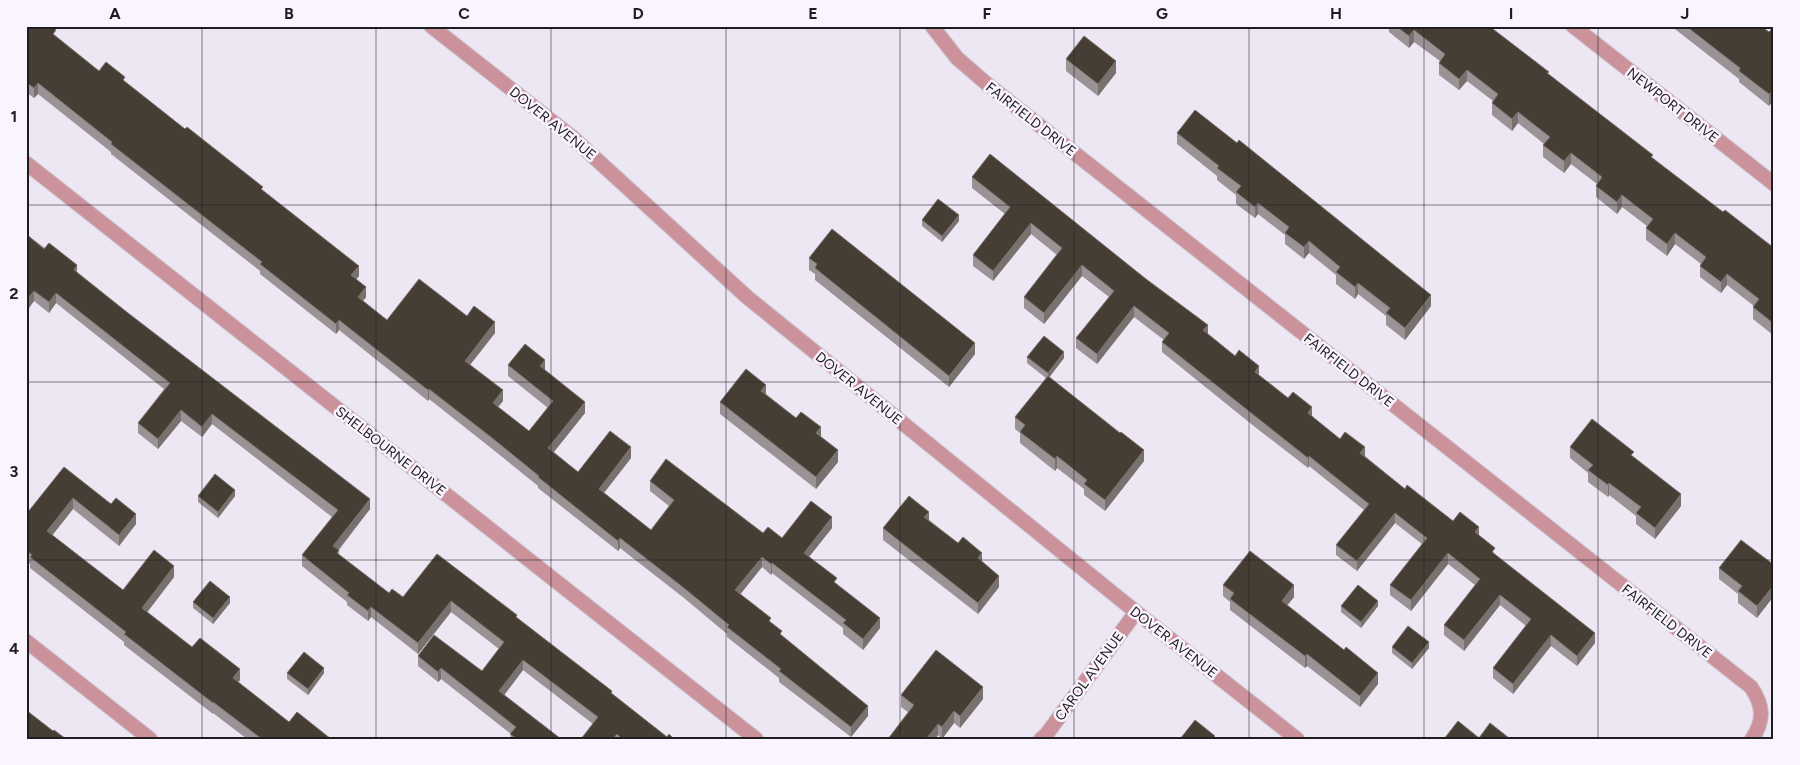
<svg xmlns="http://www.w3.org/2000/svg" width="1800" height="765" viewBox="0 0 1800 765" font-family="Figtree,sans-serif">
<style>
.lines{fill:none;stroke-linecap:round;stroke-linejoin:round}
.minor-casing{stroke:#c8c3cd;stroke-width:16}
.minor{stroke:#cc929c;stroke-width:14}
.wall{fill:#9a9294}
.shaded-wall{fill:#78716e}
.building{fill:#463e35;stroke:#78716e}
.grid{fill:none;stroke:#1f1d21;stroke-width:1;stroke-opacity:0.55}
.labels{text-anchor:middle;stroke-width:5;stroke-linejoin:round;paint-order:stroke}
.street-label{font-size:14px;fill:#1f1d21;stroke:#faf4ff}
.neatline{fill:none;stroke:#1f1d21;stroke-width:2}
.grid-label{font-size:16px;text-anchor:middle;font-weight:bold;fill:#1f1d21}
</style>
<rect width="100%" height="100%" fill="#ede7f3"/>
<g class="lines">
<defs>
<g id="minor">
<polyline points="431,26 572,137 747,297 1136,612 1297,739"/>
<path d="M 932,26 L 957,58 L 987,84 L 1751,687 C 1763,705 1765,720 1752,739"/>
<polyline points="1573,26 1774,184"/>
<polyline points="26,163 756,739"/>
<polyline points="26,641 150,739"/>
<polyline points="1041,739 1046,735 1136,612"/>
</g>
</defs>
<use href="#minor" class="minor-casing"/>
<use href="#minor" class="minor"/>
</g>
<g class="wall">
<polygon points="26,26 56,37 99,71 125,82 263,191 359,276 356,279 366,297 363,301 387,320 467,316 495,333 470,365 503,401 498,407 529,431 548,408 508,376 508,365 545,370 585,413 554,452 578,472 631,458 604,493 651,530 669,506 650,491 650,481 763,533 782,538 832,528 809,557 880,628 863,650 843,634 843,628 772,573 771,575 762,567 740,594 771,623 782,636 868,716 851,737 779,682 779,678 727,637 727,634 684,598 620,548 618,551 538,488 538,486 491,448 429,399 428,401 339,330 336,334 260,274 260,271 111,154 111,152 38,94 34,98 26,92"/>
<polygon points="1389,26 1489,26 1653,158 1723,212 1774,248 1773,335 1753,319 1753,307 1754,306 1727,285 1721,293 1700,277 1700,266 1701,264 1675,244 1667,256 1646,240 1646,228 1647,226 1622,207 1617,214 1596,197 1596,186 1597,184 1571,164 1564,173 1543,157 1543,145 1544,144 1518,123 1512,131 1492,115 1492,103 1493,101 1467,81 1459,90 1439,75 1439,63 1440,61 1414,42 1409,48 1389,32"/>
<polygon points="1671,26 1761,26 1769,32 1774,26 1774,105 1771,103 1769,106 1739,82 1739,79"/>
<polygon points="1066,59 1116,73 1098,96 1066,71"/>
<polygon points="1177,133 1431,306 1405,340 1386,325 1386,316 1358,294 1355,299 1336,284 1336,275 1309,253 1304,259 1285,244 1285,235 1258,214 1255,218 1236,204 1236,195 1217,180 1217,176 1177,144"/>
<polygon points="972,177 1208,334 1288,398 1340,439 1365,456 1405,489 1453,521 1479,536 1495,554 1595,643 1577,666 1551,646 1513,694 1493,678 1493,668 1526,626 1500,605 1464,651 1444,635 1444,625 1475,585 1448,564 1411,611 1390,595 1390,585 1422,544 1395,523 1357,571 1336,555 1336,545 1364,510 1309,466 1308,468 1255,427 1162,352 1162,342 1164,340 1134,317 1097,364 1076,348 1076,338 1109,297 1082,276 1044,324 1024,308 1024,297 1057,255 1031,234 993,281 973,266 973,255 1005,214 972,188"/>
<polygon points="922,220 959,221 942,242 922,226"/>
<polygon points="26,234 77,272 370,509 339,550 339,555 389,593 403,597 437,554 667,737 674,739 581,739 593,724 523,670 504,695 561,739 510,739 511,734 441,679 438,682 418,666 418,656 482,671 499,649 451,612 418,654 371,617 368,621 347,605 347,602 302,566 302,555 332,517 212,424 202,437 181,421 158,449 138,433 138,423 164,389 56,303 49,313 34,301 26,310"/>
<polygon points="809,258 975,354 949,387 815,280 815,274 809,270"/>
<polygon points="1027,357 1064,358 1049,377 1144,461 1105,511 1084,495 1084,489 1057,468 1055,471 1020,443 1020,433 1015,429 1015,417 1046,378 1027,363"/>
<polygon points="766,394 796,418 838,462 816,489 720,414 720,402"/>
<polygon points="1570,447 1634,457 1681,506 1655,539 1636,524 1636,516 1609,495 1608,497 1588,482 1588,473 1570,458"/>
<polygon points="64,467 136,524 119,546 73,509 52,535 123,590 174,577 147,612 192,647 240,680 238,682 289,722 331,739 247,739 213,713 213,714 124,645 124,642 30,568 30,564 26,561 26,511 28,512"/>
<polygon points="198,496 235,496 218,518 198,502"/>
<polygon points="929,520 982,562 999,587 978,614 883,540 883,528"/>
<polygon points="1774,565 1757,618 1738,603 1738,594 1719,579 1719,568"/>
<polygon points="1223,585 1294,597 1287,605 1378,684 1360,707 1307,666 1305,668 1230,610 1230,602 1223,596"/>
<polygon points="193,602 230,603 213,624 193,608"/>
<polygon points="1341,606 1378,606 1361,628 1341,612"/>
<polygon points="1392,647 1429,648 1412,669 1392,653"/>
<polygon points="287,673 324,673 308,695 287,679"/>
<polygon points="901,695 983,699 960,728 954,723 942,739 938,735 935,739 888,739 908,712 901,707"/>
</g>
<g class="shaded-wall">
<polygon points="1414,30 1414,42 1409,48 1409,36"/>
<polygon points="1116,61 1116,73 1098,96 1098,84"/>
<polygon points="1467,70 1467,81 1459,90 1459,79"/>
<polygon points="38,83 38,94 34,98 34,88"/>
<polygon points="1771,92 1771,103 1769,106 1769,94"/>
<polygon points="1518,112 1518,123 1512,131 1512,119"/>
<polygon points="1571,153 1571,164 1564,173 1564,161"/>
<polygon points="1622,195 1622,207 1617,214 1617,202"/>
<polygon points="1258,203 1258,214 1255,218 1255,207"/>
<polygon points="959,215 959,221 942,242 942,236"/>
<polygon points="1031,223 1031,234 993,281 993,271"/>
<polygon points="1675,233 1675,244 1667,256 1667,244"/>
<polygon points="1309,241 1309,253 1304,259 1304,247"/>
<polygon points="77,265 77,276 74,270"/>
<polygon points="1082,265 1082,276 1044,324 1044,313"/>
<polygon points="359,266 359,276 351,286 351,275"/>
<polygon points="1727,274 1727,285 1721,293 1721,282"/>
<polygon points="1358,283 1358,294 1355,299 1355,287"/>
<polygon points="366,287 366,297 358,307 358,297"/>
<polygon points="34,291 34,301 27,311 27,300"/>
<polygon points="56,293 56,303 49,313 49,302"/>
<polygon points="1431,295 1431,306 1405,340 1405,328"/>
<polygon points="1134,306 1134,317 1097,364 1097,354"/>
<polygon points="339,320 339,330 336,334 336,324"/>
<polygon points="495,322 495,333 465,371 465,361"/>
<polygon points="1208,325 1208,335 1203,330"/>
<polygon points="975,343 975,354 949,387 949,376"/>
<polygon points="1064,352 1064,358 1048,379 1048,373"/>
<polygon points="545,360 545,371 540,366"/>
<polygon points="1259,366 1259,376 1255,372"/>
<polygon points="766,385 766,397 761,391"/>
<polygon points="429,389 429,399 428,401 428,390"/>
<polygon points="503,390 503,401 493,413 493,403"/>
<polygon points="585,402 585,413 548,459 548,448"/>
<polygon points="1312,407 1312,418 1308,413"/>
<polygon points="181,410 181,421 158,449 158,439"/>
<polygon points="212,414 212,424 202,437 202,427"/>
<polygon points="821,427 821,439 816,433"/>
<polygon points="631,447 631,458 599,499 599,489"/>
<polygon points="1365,447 1365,458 1360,453"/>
<polygon points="838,450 838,462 816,489 816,477"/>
<polygon points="1144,450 1144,461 1105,511 1105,500"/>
<polygon points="1057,456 1057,468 1055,471 1055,459"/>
<polygon points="1309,456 1309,466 1308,468 1308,458"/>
<polygon points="1609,483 1609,495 1608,497 1608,485"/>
<polygon points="235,490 235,496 218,518 218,512"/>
<polygon points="1681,494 1681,506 1655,539 1655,528"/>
<polygon points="73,498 73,509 47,542 47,531"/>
<polygon points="370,499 370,509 333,556 333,546"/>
<polygon points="929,512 929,523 924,517"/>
<polygon points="1395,513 1395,523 1357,571 1357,561"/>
<polygon points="136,514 136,524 119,546 119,535"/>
<polygon points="832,517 832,528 804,563 804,553"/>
<polygon points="1479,527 1479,538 1475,532"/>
<polygon points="620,538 620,548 618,551 618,541"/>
<polygon points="982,553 982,565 978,558"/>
<polygon points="1448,553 1448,564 1411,611 1411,600"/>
<polygon points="762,557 762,567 735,601 735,590"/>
<polygon points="772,563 772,573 771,575 771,564"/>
<polygon points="174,566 174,577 142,619 142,608"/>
<polygon points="999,576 999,587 978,614 978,603"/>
<polygon points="1294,585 1294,597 1282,612 1282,601"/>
<polygon points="1774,585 1774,596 1757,618 1757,606"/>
<polygon points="1500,595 1500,605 1464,651 1464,640"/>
<polygon points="230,597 230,603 213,624 213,618"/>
<polygon points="451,601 451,612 418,654 418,643"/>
<polygon points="1378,601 1378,606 1361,628 1361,622"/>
<polygon points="371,607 371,617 368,621 368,611"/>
<polygon points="880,618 880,628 863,650 863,639"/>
<polygon points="1595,633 1595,643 1577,666 1577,656"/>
<polygon points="1551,635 1551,646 1513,694 1513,684"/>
<polygon points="1429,642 1429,648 1412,669 1412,663"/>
<polygon points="1307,654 1307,666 1305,668 1305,656"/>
<polygon points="523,660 523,670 499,702 499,691"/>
<polygon points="324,668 324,673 308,695 308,689"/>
<polygon points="441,668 441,679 438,682 438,672"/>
<polygon points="240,669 240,680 233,689 233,678"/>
<polygon points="1378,673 1378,684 1360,707 1360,696"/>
<polygon points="983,687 983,699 960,728 960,716"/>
<polygon points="868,706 868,716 851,737 851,727"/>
<polygon points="954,711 954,723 942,739 942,727"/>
<polygon points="938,724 938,735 935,739 926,739"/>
</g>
<g class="building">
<polygon points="26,26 51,26 56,30 53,34 99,71 106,62 125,77 123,80 185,129 187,127 263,187 261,189 359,266 351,275 366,287 358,297 387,320 419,279 467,316 474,306 495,322 465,361 503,390 493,403 529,431 553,401 508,365 525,344 545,360 540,366 585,402 548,448 578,472 610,431 631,447 599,489 651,530 674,500 650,481 666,459 763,533 768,527 782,538 811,501 832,517 804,553 837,578 834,582 880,618 863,639 843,623 846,620 772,563 771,564 762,557 735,590 771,618 769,621 782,631 780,634 868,706 851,727 779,671 781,669 727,627 729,625 684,588 620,538 618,541 538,477 539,476 491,437 429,389 428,390 339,320 336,324 260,264 262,262 111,144 112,142 38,83 34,88 26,82"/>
<polygon points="1396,26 1489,26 1549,72 1547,73 1653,155 1651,157 1723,212 1725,210 1774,248 1773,323 1753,307 1759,299 1727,274 1721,282 1700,266 1706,257 1675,233 1667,244 1646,228 1653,219 1622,195 1617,202 1596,186 1602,177 1571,153 1564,161 1543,145 1550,137 1518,112 1512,119 1492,103 1498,94 1467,70 1459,79 1439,63 1445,54 1414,30 1409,36"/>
<polygon points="1686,26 1761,26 1769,32 1774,26 1774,94 1771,92 1769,94 1739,71 1740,68"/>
<polygon points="1084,36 1116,61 1098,84 1066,59"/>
<polygon points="1195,110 1237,143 1239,140 1431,295 1405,328 1386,313 1390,308 1358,283 1355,287 1336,272 1340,267 1309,241 1304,247 1285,233 1289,227 1258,203 1255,207 1236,192 1241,186 1217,168 1219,166 1177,133"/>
<polygon points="990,154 1146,279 1208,325 1203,330 1235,356 1239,350 1259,366 1255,372 1288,398 1293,392 1312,407 1308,413 1340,439 1345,432 1365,447 1360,453 1405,489 1407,485 1453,521 1460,512 1479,527 1475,532 1495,548 1492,552 1595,633 1577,656 1551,635 1513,684 1493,668 1531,619 1500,595 1464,640 1444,625 1480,579 1448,553 1411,600 1390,585 1427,538 1395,513 1357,561 1336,545 1369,504 1309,456 1308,458 1255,416 1162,342 1169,333 1134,306 1097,354 1076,338 1114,291 1082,265 1044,313 1024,297 1062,248 1031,223 993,271 973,255 1010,207 972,177"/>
<polygon points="938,199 959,215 942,236 922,220"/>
<polygon points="832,229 975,343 949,376 815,268 817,264 809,258"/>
<polygon points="26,234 44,249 49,243 77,265 74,270 128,313 370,499 333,546 339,550 337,553 389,593 392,589 403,597 437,554 517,615 516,617 612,691 611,693 667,737 669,734 674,739 622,739 617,734 613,739 581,739 598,717 523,660 499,691 561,739 517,739 510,734 516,727 441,668 438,672 418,656 434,635 482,671 504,642 451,601 418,643 371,607 368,611 347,595 349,593 302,555 338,510 212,414 202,427 181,410 158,439 138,423 170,383 56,293 49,302 34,291 26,300"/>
<polygon points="1044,336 1064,352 1048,373 1027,357"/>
<polygon points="746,369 766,385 761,391 796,418 801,412 821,427 816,433 838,450 816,477 720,402"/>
<polygon points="1048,376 1120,433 1121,432 1144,450 1105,500 1084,484 1087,480 1057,456 1055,459 1020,432 1025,425 1015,417"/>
<polygon points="1592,419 1634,452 1631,455 1681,494 1655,528 1636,513 1641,507 1609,483 1608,485 1588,470 1593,465 1570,447"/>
<polygon points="64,467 111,504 116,498 136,514 119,535 73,498 47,531 123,590 154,550 174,566 142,608 192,647 200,638 240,669 233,678 289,722 297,712 331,739 262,739 213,702 213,703 124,634 126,632 30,557 32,555 26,550 26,511 28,512"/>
<polygon points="215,474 235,490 218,512 198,496"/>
<polygon points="909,496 929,512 924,517 958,543 963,537 982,553 978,558 999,576 978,603 883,528"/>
<polygon points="1741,540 1774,565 1774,585 1757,606 1738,591 1742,586 1719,568"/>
<polygon points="1250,551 1294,585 1282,601 1344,650 1346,647 1378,673 1360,696 1307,654 1305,656 1230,599 1234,593 1223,585"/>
<polygon points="210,581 230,597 213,618 193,602"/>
<polygon points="1358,585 1378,601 1361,622 1341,606"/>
<polygon points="1408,626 1429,642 1412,663 1392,647"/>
<polygon points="936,650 983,687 960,716 954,711 942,727 938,724 926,739 888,739 914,705 901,695"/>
<polygon points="304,652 324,668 308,689 287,673"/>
<polygon points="26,710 53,731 54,730 66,739 26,739"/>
<polygon points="1195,720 1215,736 1212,739 1180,739"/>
<polygon points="1458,721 1479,738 1490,723 1509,738 1508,739 1444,739"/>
</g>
<path class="grid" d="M 202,26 L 202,739M 376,26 L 376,739M 551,26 L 551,739M 726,26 L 726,739M 900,26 L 900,739M 1074,26 L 1074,739M 1249,26 L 1249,739M 1424,26 L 1424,739M 1598,26 L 1598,739M 26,205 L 1774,205M 26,382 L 1774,382M 26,560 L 1774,560"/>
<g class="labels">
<g class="street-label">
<text transform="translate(1673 105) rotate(38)" y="5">NEWPORT DRIVE</text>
<text transform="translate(1031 119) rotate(38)" y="5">FAIRFIELD DRIVE</text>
<text transform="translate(553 123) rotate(39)" y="5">DOVER AVENUE</text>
<text transform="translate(1349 370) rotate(38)" y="5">FAIRFIELD DRIVE</text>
<text transform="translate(859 388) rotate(39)" y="5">DOVER AVENUE</text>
<text transform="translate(391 451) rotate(38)" y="5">SHELBOURNE DRIVE</text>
<text transform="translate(1667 621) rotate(38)" y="5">FAIRFIELD DRIVE</text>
<text transform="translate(1174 642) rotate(38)" y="5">DOVER AVENUE</text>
<text transform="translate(1089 676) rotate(-54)" y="5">CAROL AVENUE</text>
</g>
</g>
<rect width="1800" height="765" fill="none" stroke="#faf4ff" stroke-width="55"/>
<rect x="28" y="28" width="1744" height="710" class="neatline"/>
<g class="grid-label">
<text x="115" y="19">A</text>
<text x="289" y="19">B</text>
<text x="464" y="19">C</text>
<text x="638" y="19">D</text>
<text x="813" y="19">E</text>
<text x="987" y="19">F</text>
<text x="1162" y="19">G</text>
<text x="1336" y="19">H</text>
<text x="1511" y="19">I</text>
<text x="1685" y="19">J</text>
<text x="14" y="122">1</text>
<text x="14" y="299">2</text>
<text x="14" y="477">3</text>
<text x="14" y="654">4</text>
</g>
</svg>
